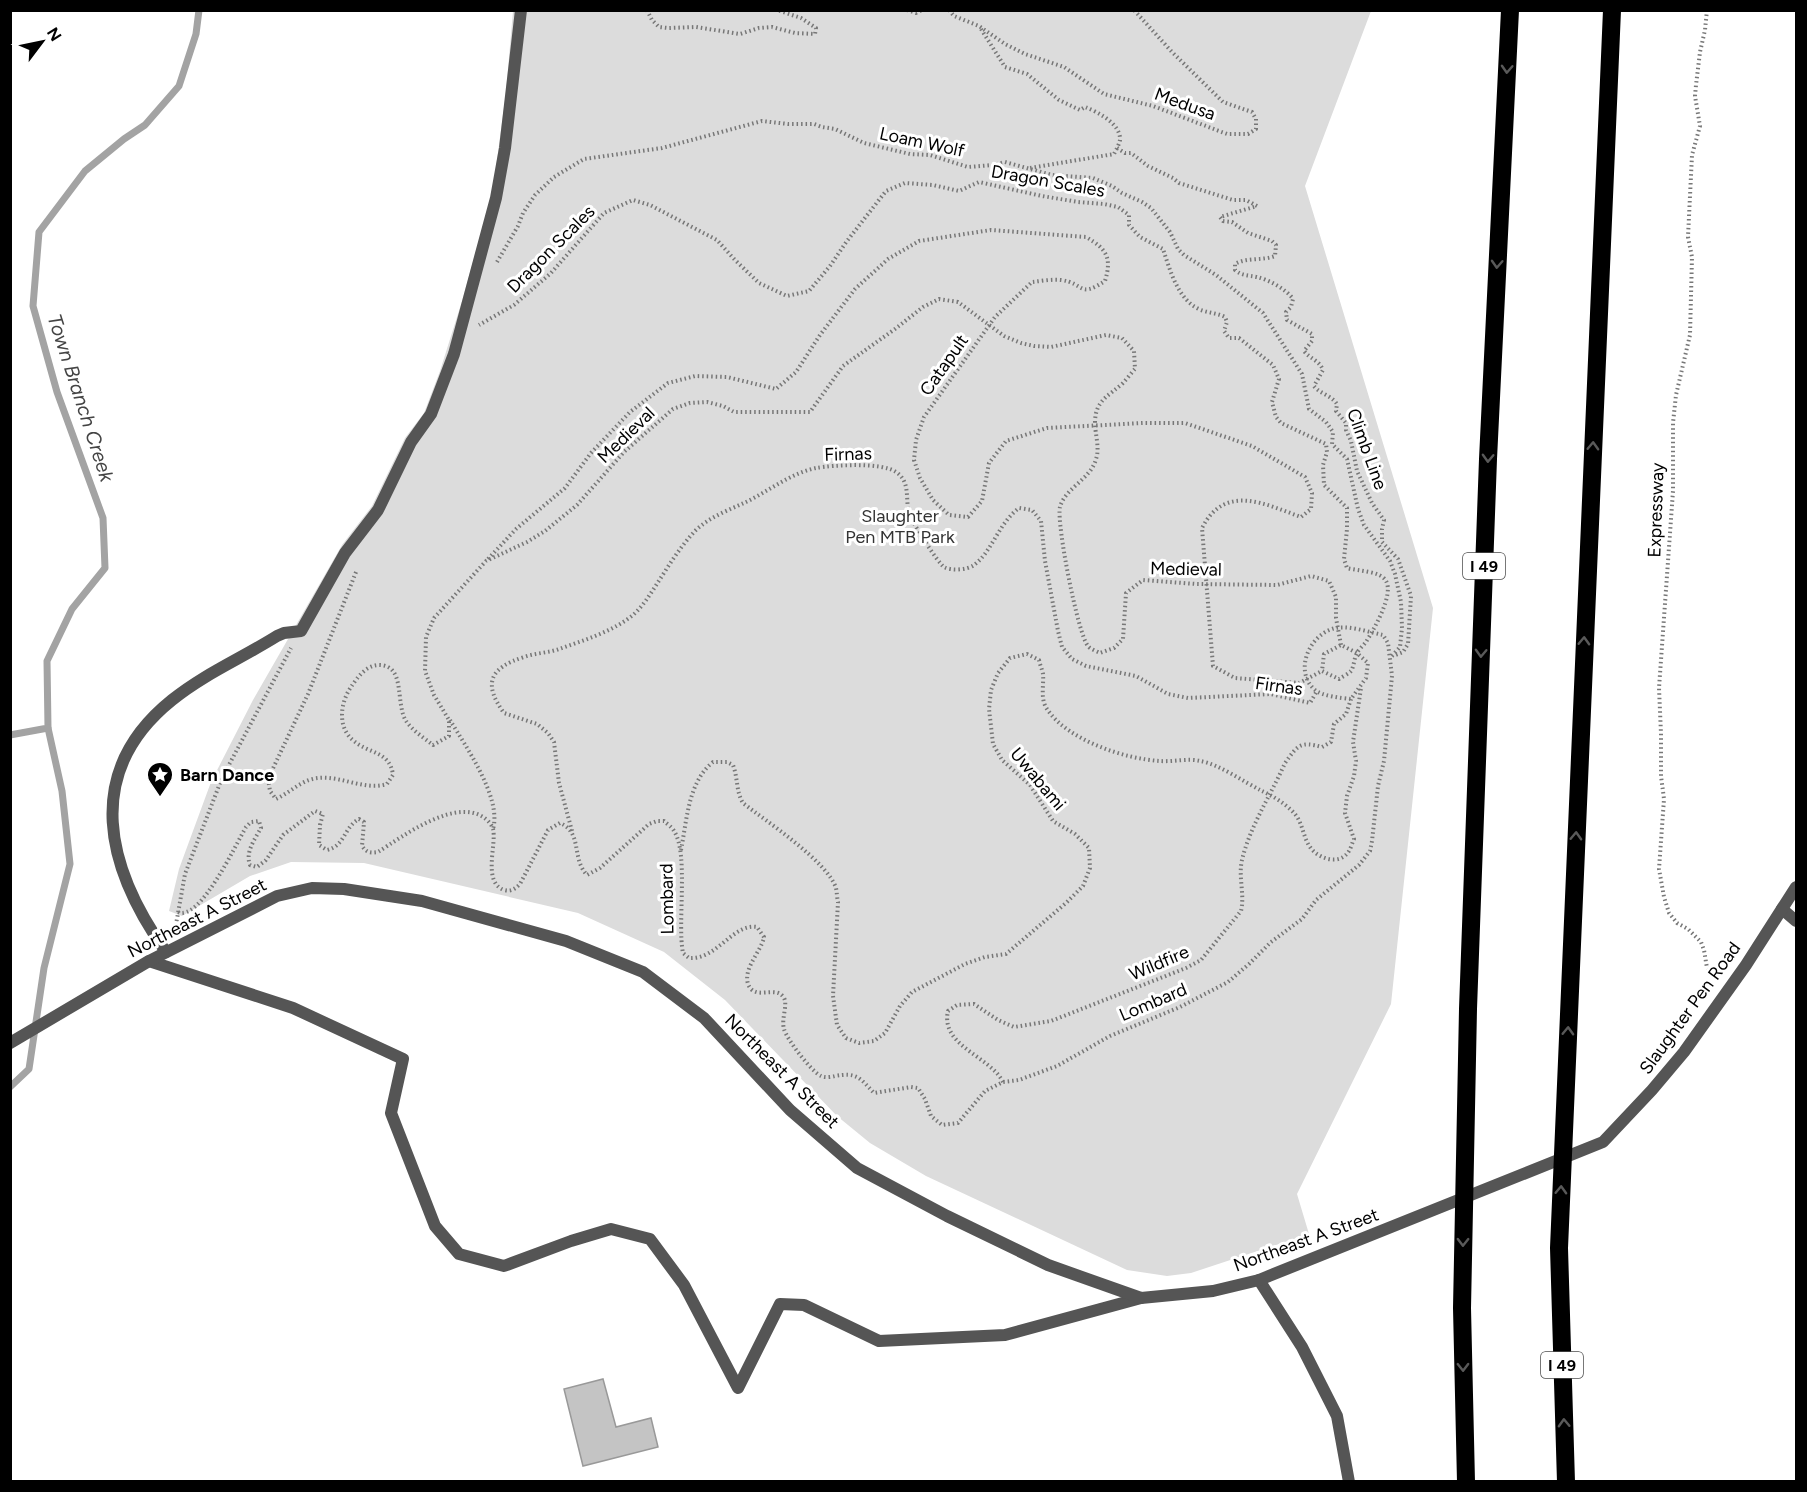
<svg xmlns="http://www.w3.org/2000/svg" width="1807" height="1492" viewBox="0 0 1807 1492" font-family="Figtree,sans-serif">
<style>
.green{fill:#dcdcdc}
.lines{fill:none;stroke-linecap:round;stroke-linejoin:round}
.stream{stroke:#a3a3a3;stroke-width:7}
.building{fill:#c4c4c4;stroke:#999;stroke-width:1.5}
.path{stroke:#777;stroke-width:4;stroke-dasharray:1.5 3;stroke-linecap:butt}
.lane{stroke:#555;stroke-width:12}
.street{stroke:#555;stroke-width:12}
.highway{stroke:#000;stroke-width:18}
.oneway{stroke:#595959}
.labels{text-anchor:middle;stroke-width:6;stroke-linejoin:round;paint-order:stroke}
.shield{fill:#fff;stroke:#4c4c4c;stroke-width:1.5}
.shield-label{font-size:16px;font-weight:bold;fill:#000}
.street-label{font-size:18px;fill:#000;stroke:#fff}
.park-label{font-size:18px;fill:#333;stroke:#fff}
.poi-label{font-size:18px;font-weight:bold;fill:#000;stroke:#fff;text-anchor:start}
.water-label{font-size:20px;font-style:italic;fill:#444;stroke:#fff}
</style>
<rect width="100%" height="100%" fill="#fff"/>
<polygon class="green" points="513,11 1371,11 1305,186 1433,608 1391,1004 1297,1194 1309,1234 1191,1273 1167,1276 1127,1270 926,1176 870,1143 837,1116 725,1000 664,952 578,913 364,863 291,862 250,876 182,916 169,911 179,869 211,782 253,700 342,545 372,506 405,438 424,413 440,371 462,301 493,190 506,92"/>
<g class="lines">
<g class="stream">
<polyline points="10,735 48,728 47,661 72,609 105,568 103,518 57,392 33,306 39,232 85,171 124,139 145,125 179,86 196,34 199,10"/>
<polyline points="10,1087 29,1069 44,968 70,864 62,791 48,728"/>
</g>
</g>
<polygon class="building" points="603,1379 616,1427 651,1418 658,1447 583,1466 564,1389"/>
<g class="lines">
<g class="path">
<polyline points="647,10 652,20 659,27 668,28 696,27 740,34 759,28 772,27 795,33 815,34 816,28 801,18 777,10"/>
<polyline points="907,10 916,13 922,10"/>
<polyline points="949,10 954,16 979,26 1005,44 1025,54 1064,67 1104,94 1153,106 1227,134 1248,134 1256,129 1256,119 1252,112 1223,102 1172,52 1134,10"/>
<polyline points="1707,10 1705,30 1700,52 1696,85 1695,96 1700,126 1692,155 1688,237 1692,257 1690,335 1676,395 1673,423 1673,491 1659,688 1661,734 1661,776 1664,799 1659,869 1664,897 1669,913 1677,923 1688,929 1701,942 1704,950 1707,968 1718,977"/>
<path d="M 981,29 L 1005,67 L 1027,74 L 1059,100 L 1080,110 L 1085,107 C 1098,112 1121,124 1120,140 C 1119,145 1116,150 1114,154 L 1030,168"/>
<path d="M 1117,148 L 1125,153 L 1131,153 L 1148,166 L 1173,178 L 1179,183 L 1233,200 L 1246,200 L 1257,206 L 1220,217 L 1223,221 L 1232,222 L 1248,233 L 1272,241 L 1276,245 L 1275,256 C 1262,261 1247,257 1235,264 L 1235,270 C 1242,276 1248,275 1257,277 C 1269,280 1286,289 1293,299 L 1291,307 L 1286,312 L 1287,320 L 1312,334 L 1312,341 L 1304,351 C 1310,359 1319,360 1323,370 L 1314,386 C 1320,394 1331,395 1337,404 L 1336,411 L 1346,423 L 1346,430 L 1351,441 L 1357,471 L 1372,503 L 1384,520 L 1382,529 L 1382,542 L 1398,559 L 1411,596 L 1408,644 L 1403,652 L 1393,656"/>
<polyline points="497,262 518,226 523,213 535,195 554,177 584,159 662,148 762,121 788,124 814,124 822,127 835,129 864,143 910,154 930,155 968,167 993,165 1005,162 1052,175 1093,178 1112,186 1122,193 1142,202 1151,208 1170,232 1178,249 1184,255 1216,275 1263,313 1302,374 1309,409 1326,422 1333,432 1332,444 1347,459 1358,509 1364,525 1390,561 1395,574 1401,602 1402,628 1400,647 1391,657"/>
<path d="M 488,559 L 516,529 L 565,488 L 591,453 L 630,412 L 668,383 L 695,376 L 727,377 L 776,389 L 796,372 L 820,335 L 855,289 L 888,259 L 919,241 L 991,230 L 1086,237 C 1107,249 1112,258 1105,281 C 1078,299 1085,283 1061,280 C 1052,279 1041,281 1032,282 L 995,317 L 924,417 L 916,440 L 914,460 L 920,478 L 933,500 L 949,515 L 968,517 L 982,501 L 989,463 L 1006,441 L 1047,428 L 1143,423 L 1185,423 L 1252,446 L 1305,477 L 1312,493 L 1311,509 L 1301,517 C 1265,504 1225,483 1202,528 L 1213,666 L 1235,678 L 1299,683 L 1322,671"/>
<path d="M 356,572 L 308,694 L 268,779 L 270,791 L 276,799 C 287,794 298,784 309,780 C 335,771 362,792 387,784 L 393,775 C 390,751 369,754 354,741 C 337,728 340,703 351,687 C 357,678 366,665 379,665 C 406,665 395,703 406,721 C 412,730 424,738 433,745 L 449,736 L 449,720 L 434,695 L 425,671 L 426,637 L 434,618 L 486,561 L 527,542 L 545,531 L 577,505 L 624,452 L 673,409 L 690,403 L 707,402 L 723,406 L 734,412 L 810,412 L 843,366 L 895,329 L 923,307 L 939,299 L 958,302 L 1004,336 L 1021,343 L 1034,346 L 1051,347 L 1106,335 L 1122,338 L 1134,351 L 1135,369 C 1131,373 1127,379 1123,383 C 1109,396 1095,400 1095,423 C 1095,434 1100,448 1096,459 C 1091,479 1065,488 1060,507 C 1056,522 1078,635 1088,646 C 1090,649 1096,651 1100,653 L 1114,648 L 1123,639 L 1126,593 L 1143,580 L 1196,584 L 1277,585 L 1311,576 L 1329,581 L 1336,597 L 1336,618 L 1341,645"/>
<path d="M 450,720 C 466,747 502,798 493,829"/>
<path d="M 572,831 L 559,783 L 554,742 L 548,733 L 537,724 L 504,713 C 483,684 489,668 524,657 C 535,653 548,653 559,649 C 584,640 612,632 633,615 C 641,608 647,599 653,590 C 666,570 679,548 695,531 C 709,517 729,510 746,502 C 769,491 791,473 816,468 C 833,465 882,462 896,472 C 911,482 905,499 909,513 C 911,521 938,563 944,567 C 951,571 967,570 974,565 C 992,552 998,524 1019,508 L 1032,510 L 1041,521 L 1045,561 L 1058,631 L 1062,647 L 1072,659 L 1086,666 L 1136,676 L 1168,694 L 1188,698 L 1271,694 L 1310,703 L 1317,691"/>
<path d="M 681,850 C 687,820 688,782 713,762 L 727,762 L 733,765 C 738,778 736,792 743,803 C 767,822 827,861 836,888 C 837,893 837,898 838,902 L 833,996 L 837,1025 L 846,1038 L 859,1043 L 874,1041 L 885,1033 L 900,1006 L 912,992 L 965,964 L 985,957 L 1006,954 L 1066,903 L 1083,886 L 1090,868 L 1089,848 L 1075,834 L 1053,821 L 1030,785 L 1002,760 L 993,744 L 989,709 L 991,690 L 998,673 L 1010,658 L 1027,654 L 1039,660 C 1040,665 1042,669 1043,674 C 1044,685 1040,699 1047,709 C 1067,740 1125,759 1160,761 C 1173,762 1188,758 1200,761 C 1219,764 1244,782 1262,791 C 1273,796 1286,804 1295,814 C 1303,824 1303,837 1310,847 C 1318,859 1340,866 1349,851 C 1351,848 1352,843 1354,839 L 1345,813 L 1347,796 L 1354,776 L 1356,761 L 1353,742 L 1361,688"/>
<path d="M 178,912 C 200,922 236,844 246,827 L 251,822 L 259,821 L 261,828 C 255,839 245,852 250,865 L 257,867 L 266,860 L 283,835 L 315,811 L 323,814 L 320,825 L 319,845 L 327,850 C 345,846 344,827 359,819 L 364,822 L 362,846 C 367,853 370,853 378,852 C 402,837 460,793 488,821 C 490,823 492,826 493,829 C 497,844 482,882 504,890 C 511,892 515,889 520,884 L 548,830 L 560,823 C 583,833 571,858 587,875 L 600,868 L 649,824 L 657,821 L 664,821 C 667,824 672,827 674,831 C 689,853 677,924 683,953 L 689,958 C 717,960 733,923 757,927 L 764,937 C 761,952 743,968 748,984 C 755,1002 776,984 784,998 C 788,1005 781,1019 784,1029 C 787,1040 812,1072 821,1076 C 825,1078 831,1077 835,1076 C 857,1072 860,1078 874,1093 L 911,1087 L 918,1088 L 925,1099 L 931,1116 L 942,1125 L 958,1123 L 985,1091 L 1003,1082 L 1019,1080 L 1057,1066 L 1110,1036 L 1180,1007 L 1228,982 L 1249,964 L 1271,942 L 1302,919 L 1316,900 L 1359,865 L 1370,851 L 1372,841 L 1378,786 L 1384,761 L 1392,676 L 1388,643 L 1383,635 C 1368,632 1346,624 1332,629 C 1308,637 1294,672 1315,690 C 1322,696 1341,698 1351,699 L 1366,678 L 1368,663 L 1357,653 L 1341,645 L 1324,654 L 1322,671 L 1339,679 C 1342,677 1348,674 1351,671 C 1354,667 1354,658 1357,653 C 1359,649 1363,646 1366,642 C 1374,629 1394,595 1386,581 C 1381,571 1358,571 1347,568 L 1344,559 L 1347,529 L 1347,508 L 1324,485 L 1323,465 L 1327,452 L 1326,444 L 1281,423 L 1276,417 L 1272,402 L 1279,379 L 1273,365 L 1239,338 L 1229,338 L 1224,331 L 1227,322 L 1225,317 C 1217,313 1209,313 1201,310 C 1178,301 1170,270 1163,249 L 1140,237 L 1129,225 L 1129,215 L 1118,207 L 1104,204 L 1078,202 L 1042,196 L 979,182 L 959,191 L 933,185 L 905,183 L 886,191 L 847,241 L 830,266 L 809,291 L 787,296 L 759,283 L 735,260 L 717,240 L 650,205 L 633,200 L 604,213 L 551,273 L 514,305 L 479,325"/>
<polyline points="175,930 185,874 222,778 291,648"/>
<path d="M 1003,1082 C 990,1056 940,1046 948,1011 L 957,1005 L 974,1004 L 998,1020 L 1014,1027 L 1051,1021 L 1186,968 L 1201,960 L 1241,911 C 1245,894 1238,877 1242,860 C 1250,826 1271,795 1285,763 C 1298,745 1300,741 1322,747 L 1331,742 L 1334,724 L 1346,714 L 1351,699"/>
</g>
<g class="lane">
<path d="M 166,952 C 107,869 81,773 172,700 C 204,674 242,658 277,636 L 284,633 L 301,631 L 345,553 L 378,510 L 411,442 L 431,414 L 454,354 L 496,198 L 505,148 L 521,10"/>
<polyline points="149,961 293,1008 403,1059 391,1113 435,1226 459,1254 504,1266 571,1241 611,1229 650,1239 684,1285 738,1388 780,1304 804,1305 879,1341 1005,1335 1141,1298"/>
<polyline points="1259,1280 1302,1347 1337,1416 1349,1482"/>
</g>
<g class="street">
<polyline points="1782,909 1796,921"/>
<polyline points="10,1043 149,961 277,896 312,888 344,889 422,901 566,941 643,972 704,1018 790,1110 857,1168 947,1216 1048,1265 1141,1298 1213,1291 1259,1280 1603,1142 1652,1090 1684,1052 1746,965 1796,887"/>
</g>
<g class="highway">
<polyline points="1466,1482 1462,1308 1468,1009 1488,459 1510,10"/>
<polyline points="1566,1482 1559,1248 1612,10"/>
</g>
</g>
<defs><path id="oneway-chevron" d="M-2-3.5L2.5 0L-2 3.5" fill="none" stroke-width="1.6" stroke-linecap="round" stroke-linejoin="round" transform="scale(1.5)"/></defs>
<g class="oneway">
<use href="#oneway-chevron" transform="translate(1507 69) rotate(93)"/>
<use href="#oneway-chevron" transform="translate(1497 264) rotate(93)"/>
<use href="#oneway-chevron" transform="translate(1593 446) rotate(-88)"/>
<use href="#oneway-chevron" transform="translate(1488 458) rotate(92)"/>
<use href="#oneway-chevron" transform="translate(1584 641) rotate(-88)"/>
<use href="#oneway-chevron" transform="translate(1481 653) rotate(92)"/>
<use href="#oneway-chevron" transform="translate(1576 836) rotate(-88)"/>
<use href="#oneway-chevron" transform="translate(1568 1031) rotate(-88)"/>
<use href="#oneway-chevron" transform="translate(1561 1190) rotate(-88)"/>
<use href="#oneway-chevron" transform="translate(1463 1242) rotate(91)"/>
<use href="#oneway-chevron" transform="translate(1463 1367) rotate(89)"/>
<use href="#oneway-chevron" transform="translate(1564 1423) rotate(-92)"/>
</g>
<defs>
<symbol id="sight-pin" viewBox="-11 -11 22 30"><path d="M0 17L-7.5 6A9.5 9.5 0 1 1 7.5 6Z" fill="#000" stroke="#fff"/><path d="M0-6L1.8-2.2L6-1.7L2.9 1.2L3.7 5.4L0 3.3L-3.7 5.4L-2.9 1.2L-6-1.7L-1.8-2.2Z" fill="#fff"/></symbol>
</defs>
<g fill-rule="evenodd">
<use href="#sight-pin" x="145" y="760" width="30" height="40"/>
</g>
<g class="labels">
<g class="shield">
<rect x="1463" y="553" width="42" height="26" rx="4.5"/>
<rect x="1541" y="1352" width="42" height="26" rx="4.5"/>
</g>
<g class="shield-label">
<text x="1484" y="572">I 49</text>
<text x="1562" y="1371">I 49</text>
</g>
<g class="street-label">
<text transform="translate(1185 104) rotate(20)" y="6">Medusa</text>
<text transform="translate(922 142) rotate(12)" y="6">Loam Wolf</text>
<text transform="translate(1048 181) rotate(10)" y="6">Dragon Scales</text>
<text transform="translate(551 249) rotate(-45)" y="6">Dragon Scales</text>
<text transform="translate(944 365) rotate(-55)" y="6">Catapult</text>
<text transform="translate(626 435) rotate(-44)" y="6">Medieval</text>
<text transform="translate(1367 449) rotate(70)" y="6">Climb Line</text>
<text transform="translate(848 454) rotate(-2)" y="6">Firnas</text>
<text transform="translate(1656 510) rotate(-88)" y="6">Expressway</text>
<text transform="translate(1186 569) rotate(1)" y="6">Medieval</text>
<text transform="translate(1279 686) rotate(8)" y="6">Firnas</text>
<text transform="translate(1038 779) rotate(50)" y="6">Uwabami</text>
<text transform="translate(667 899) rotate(-91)" y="6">Lombard</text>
<text transform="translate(197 918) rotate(-27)" y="6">Northeast A Street</text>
<text transform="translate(1159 963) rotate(-23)" y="6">Wildfire</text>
<text transform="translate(1153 1002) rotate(-23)" y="6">Lombard</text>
<text transform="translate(1690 1008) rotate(-54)" y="6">Slaughter Pen Road</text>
<text transform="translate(782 1071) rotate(45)" y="6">Northeast A Street</text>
<text transform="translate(1306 1240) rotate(-20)" y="6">Northeast A Street</text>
</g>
<g class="park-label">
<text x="900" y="522">Slaughter<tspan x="900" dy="21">Pen MTB Park</tspan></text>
</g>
<g class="poi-label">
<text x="180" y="781">Barn Dance</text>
</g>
<g class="water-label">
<text transform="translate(81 398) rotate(72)" y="7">Town Branch Creek</text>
</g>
</g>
<rect width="1807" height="1492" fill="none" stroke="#000000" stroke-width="24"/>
<g transform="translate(42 42) rotate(58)" stroke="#ffffff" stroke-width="4.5" paint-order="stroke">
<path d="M0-4.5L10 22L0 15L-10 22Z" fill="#000000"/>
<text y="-9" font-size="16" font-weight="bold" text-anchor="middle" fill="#000000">N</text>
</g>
</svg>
